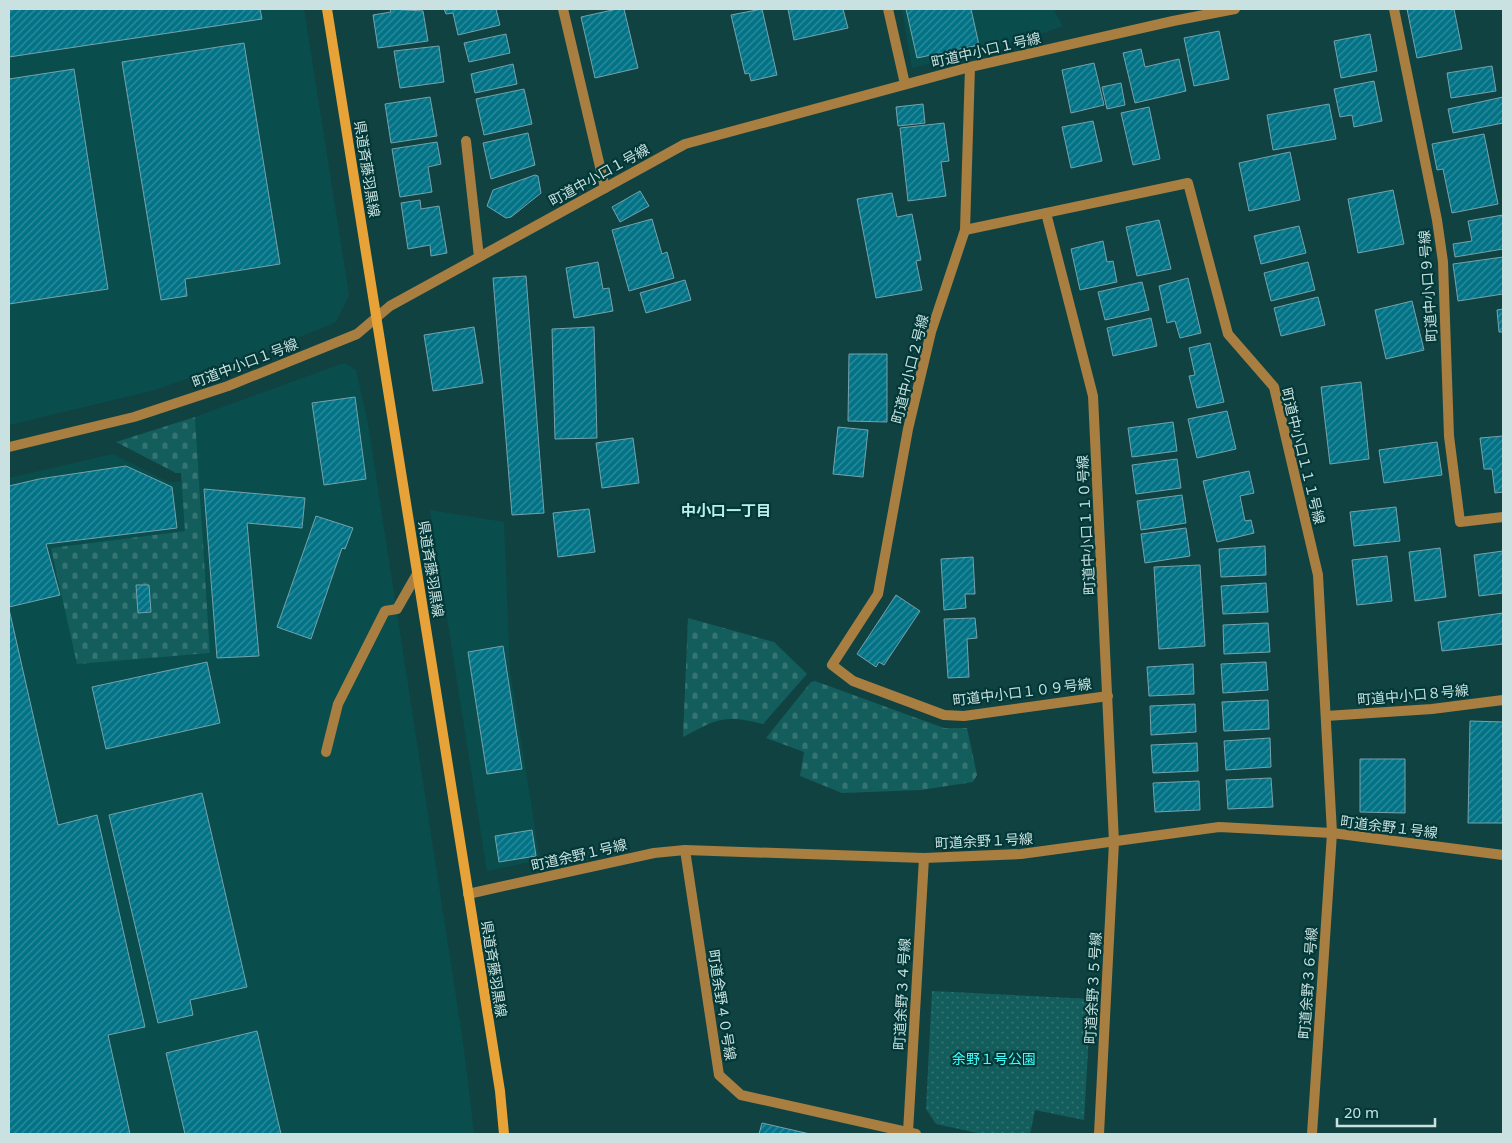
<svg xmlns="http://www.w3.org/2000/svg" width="1512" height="1143" viewBox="0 0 1512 1143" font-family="'Noto Sans','Noto Sans JP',sans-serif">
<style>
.built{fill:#0a4d4d}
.cemetery{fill:url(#cemetery-stones)}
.park{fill:url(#park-dots)}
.building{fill:url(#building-hatch);stroke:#75a2ad}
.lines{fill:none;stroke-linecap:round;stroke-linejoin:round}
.service{stroke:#a97e41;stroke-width:10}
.minor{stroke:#a97e41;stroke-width:10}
.secondary{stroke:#e7a337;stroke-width:10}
.labels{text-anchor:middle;stroke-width:4.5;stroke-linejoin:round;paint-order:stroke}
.street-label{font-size:14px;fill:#c9e1e0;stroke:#023837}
.park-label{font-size:14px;fill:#42fefd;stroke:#023837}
.neighbourhood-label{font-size:15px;font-weight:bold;fill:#bceeed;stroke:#023837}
</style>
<defs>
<pattern id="cemetery-stones" width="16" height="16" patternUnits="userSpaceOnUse" patternTransform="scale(1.25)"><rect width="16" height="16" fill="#135d5c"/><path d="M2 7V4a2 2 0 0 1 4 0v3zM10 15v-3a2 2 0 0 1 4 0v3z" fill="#347473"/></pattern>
<pattern id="park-dots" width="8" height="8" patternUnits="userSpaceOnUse" patternTransform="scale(1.25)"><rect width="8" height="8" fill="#135d5c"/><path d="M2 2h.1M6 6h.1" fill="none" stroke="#347473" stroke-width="1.8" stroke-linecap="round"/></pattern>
<pattern id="building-hatch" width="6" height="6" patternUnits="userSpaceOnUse" patternTransform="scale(1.25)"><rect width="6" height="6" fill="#027386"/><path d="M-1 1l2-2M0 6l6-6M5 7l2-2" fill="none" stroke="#318d9c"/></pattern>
</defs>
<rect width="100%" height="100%" fill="#114242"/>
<g class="built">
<polygon points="9,9 304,9 349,295 336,322 271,349 155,390 9,425"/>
<polygon points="902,9 1053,9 1063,26 1027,39 912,68"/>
<polygon points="344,363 356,370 368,424 464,1049 474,1134 9,1134 9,478 113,454 169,482 182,482 186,531 52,548 210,652 195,417"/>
<polygon points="430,510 504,522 510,670 540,860 487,871"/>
</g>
<g class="cemetery">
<polygon points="195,417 210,653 77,664 51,548 185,531 181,473 176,473 116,442"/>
<path d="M 688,618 L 774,642 L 807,674 L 763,724 C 725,714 716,719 683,737 Z"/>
<polygon points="815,681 944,728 967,728 977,775 973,782 921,790 842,793 800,776 804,752 766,738 811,682"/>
</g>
<polygon class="park" points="932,991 1091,999 1084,1120 1035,1110 1030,1134 982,1134 936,1124 926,1109"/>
<g class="building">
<polygon points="9,9 260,9 262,19 9,57"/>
<polygon points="390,9 423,11 428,41 378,48 373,15 391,12"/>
<polygon points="444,9 496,9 500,25 458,35 453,13 446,14"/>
<polygon points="617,9 624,9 638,68 595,78 581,17"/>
<polygon points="762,9 777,75 751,81 749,73 745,74 731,15"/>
<polygon points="788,9 843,9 848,28 794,40"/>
<polygon points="906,9 971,9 979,45 917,58"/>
<polygon points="1407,9 1454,9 1462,49 1417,58"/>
<polygon points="1219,31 1229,79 1194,86 1184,38"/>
<polygon points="506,34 510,53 469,62 464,43"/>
<polygon points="1370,34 1377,71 1341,78 1334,41"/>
<polygon points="244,43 280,264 185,279 187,296 161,300 122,62"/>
<polygon points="439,46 444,82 400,88 394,51"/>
<polygon points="1141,49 1145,67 1179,59 1186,91 1135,103 1123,53"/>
<polygon points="1094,63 1104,105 1071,113 1062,70"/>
<polygon points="513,64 517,84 475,93 471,74"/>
<polygon points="1492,66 1496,91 1451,98 1447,73"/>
<polygon points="74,69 108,289 9,304 9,79"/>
<polygon points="1374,81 1382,121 1354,127 1352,115 1340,117 1334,89"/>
<polygon points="1121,83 1125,105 1107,109 1102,87"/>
<polygon points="524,89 532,124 484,135 476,99"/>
<polygon points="430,97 437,136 391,143 385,104"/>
<polygon points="1503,97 1503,123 1453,133 1448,109"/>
<polygon points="923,104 925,123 898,126 896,107"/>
<polygon points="1329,104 1336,139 1273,150 1267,115"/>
<polygon points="1149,107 1160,159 1133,165 1121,113"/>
<polygon points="1093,121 1102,161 1071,168 1062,127"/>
<polygon points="944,123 949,161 941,162 946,196 908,201 900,128"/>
<polygon points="528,133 535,165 491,179 483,143"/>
<polygon points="1484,134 1498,204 1452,213 1443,169 1437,170 1432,144"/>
<polygon points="437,142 441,164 428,167 432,192 400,197 392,149"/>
<polygon points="1290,152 1300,200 1249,211 1239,163"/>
<polygon points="535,175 538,176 541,193 511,217 506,218 487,206 493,190"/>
<polygon points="1393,190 1404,244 1358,253 1348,199"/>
<polygon points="640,191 649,206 620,222 612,207"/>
<polygon points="892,193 897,217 912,214 921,260 916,261 922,290 876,298 857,199"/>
<polygon points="420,200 421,209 439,206 447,253 431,256 430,245 408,249 401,203"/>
<polygon points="1503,215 1503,249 1455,257 1453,244 1472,241 1468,221"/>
<polygon points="652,219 662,254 667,252 674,278 629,291 612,230"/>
<polygon points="1159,220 1171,269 1137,276 1126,227"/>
<polygon points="1299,226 1306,253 1261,264 1254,236"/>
<polygon points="1103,241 1107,262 1113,261 1117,282 1080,290 1071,249"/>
<polygon points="1503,257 1503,294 1458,301 1453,264"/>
<polygon points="598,262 603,289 609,288 613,311 574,318 566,268"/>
<polygon points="1308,262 1315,290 1271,301 1264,273"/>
<polygon points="526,276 544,513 512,515 493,278"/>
<polygon points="1188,278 1201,333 1180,338 1175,321 1167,323 1159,286"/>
<polygon points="685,280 691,300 646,313 640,293"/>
<polygon points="1142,282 1149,310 1105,320 1098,292"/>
<polygon points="1318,297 1325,325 1281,336 1274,308"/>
<polygon points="1412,301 1424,350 1386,359 1375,310"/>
<polygon points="1503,309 1503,332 1499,332 1497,310"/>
<polygon points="1151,318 1157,346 1113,356 1107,328"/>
<polygon points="474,327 483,383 433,391 424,335"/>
<polygon points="594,327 597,438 555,439 552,329"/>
<polygon points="1210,343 1224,402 1197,408 1189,376 1195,375 1189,348"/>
<polygon points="849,354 887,354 887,422 848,421"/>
<polygon points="1361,382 1369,459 1330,464 1321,387"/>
<polygon points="355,397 366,479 324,485 312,403"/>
<polygon points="1227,411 1236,449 1197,458 1188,419"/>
<polygon points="1173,422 1177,451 1132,457 1128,428"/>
<polygon points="838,427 868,430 863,477 833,474"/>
<polygon points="1503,436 1503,492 1495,493 1492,469 1484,469 1480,438"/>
<polygon points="633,438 639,483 602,488 596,443"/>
<polygon points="1437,442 1442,475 1384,483 1379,450"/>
<polygon points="1177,459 1181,488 1136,494 1132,465"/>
<polygon points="126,466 172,487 177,528 46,544 60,595 9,607 9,486 39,479"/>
<polygon points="1249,471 1254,493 1240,496 1245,521 1251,520 1254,533 1217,542 1203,481"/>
<polygon points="204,489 305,498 302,528 247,523 259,656 217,658"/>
<polygon points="1182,495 1186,523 1141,530 1137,501"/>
<polygon points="1396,507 1400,541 1354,546 1350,512"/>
<polygon points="589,509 595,552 558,557 553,513"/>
<polygon points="316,516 353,528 345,549 342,548 311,639 277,627"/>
<polygon points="1186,528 1190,556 1145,563 1141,534"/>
<polygon points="1265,546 1266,575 1221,577 1219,549"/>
<polygon points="1440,548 1446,597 1415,601 1409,552"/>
<polygon points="1503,551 1503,593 1479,596 1474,555"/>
<polygon points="1387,556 1392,601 1357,605 1352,560"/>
<polygon points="973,557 975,594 965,594 966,608 944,610 941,559"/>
<polygon points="1200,565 1205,646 1159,649 1154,567"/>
<polygon points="1266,583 1268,612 1223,614 1221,586"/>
<polygon points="136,585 149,585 151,612 138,613"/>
<polygon points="896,595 920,611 884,665 879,662 876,667 857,654"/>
<polygon points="9,609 58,825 97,815 145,1027 108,1035 130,1134 9,1134"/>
<polygon points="1503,613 1503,644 1442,651 1438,622"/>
<polygon points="975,618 977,638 967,639 969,677 948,678 944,619"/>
<polygon points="1268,623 1270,652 1224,654 1223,625"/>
<polygon points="503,646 522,769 487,774 468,652"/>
<polygon points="207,662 220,723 106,749 92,687"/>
<polygon points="1266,662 1268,690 1223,693 1221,664"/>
<polygon points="1193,664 1194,694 1149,696 1147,667"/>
<polygon points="1268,700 1269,729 1224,731 1222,702"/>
<polygon points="1195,704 1196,732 1151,735 1150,706"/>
<polygon points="1470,721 1503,722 1503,823 1468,823"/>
<polygon points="1270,738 1271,767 1226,770 1224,741"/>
<polygon points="1197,743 1198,771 1153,773 1151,745"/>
<polygon points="1360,759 1405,759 1405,813 1360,812"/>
<polygon points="1271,778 1273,807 1228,809 1226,780"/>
<polygon points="1199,781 1200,810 1155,812 1153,783"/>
<polygon points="202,793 247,987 190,1000 193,1015 158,1023 109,815"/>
<polygon points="532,830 536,856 499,862 495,836"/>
<polygon points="257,1031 281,1134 185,1134 166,1053"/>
<polygon points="762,1123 810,1134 759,1134"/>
</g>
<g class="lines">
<polyline class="service" points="326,752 338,704 385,611 397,609 417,574"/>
<g class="minor">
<polyline points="563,9 605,188"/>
<polyline points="888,9 905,84"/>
<polyline points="1394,9 1437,220 1443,262 1449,436 1460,522 1503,517"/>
<polyline points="970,67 965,230 931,332 908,429 878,594 832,665 853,681 944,715 964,716 1108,696"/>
<polyline points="466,141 479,257"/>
<polyline points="1046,213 1093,396 1114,842 1099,1134"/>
<polyline points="965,230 1188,183 1228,334 1274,387 1318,575 1332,833 1312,1134"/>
<polyline points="9,447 134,417 228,386 357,334 390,306 685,144 970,67 1173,21 1235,9"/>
<polyline points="1326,716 1432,709 1503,700"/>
<polyline points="685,850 719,1075 741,1095 916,1134"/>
<polyline points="468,894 654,853 685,850 924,858 1021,854 1219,827 1332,833 1503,855"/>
<polyline points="908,1132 924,858"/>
</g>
<polyline class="secondary" points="327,9 500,1091 504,1134"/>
</g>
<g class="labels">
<g class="street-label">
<text transform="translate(986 50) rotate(-13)" y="5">町道中小口１号線</text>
<text transform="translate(367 169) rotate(81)" y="5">県道斉藤羽黒線</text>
<text transform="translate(599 175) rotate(-29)" y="5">町道中小口１号線</text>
<text transform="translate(1428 286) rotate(-94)" y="5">町道中小口９号線</text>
<text transform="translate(245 363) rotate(-21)" y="5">町道中小口１号線</text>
<text transform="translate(910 369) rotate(-76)" y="5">町道中小口２号線</text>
<text transform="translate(1303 456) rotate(76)" y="5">町道中小口１１１号線</text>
<text transform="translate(1086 525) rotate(-93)" y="5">町道中小口１１０号線</text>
<text transform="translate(431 569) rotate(81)" y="5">県道斉藤羽黒線</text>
<text transform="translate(1022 692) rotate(-7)" y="5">町道中小口１０９号線</text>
<text transform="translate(1413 695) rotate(-5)" y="5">町道中小口８号線</text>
<text transform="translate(1389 827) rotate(7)" y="5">町道余野１号線</text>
<text transform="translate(984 841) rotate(-3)" y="5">町道余野１号線</text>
<text transform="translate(579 855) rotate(-13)" y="5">町道余野１号線</text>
<text transform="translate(494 969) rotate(81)" y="5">県道斉藤羽黒線</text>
<text transform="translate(1308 983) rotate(-86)" y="5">町道余野３６号線</text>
<text transform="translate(1093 988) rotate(-87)" y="5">町道余野３５号線</text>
<text transform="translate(902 994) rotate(-87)" y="5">町道余野３４号線</text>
<text transform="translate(722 1005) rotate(81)" y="5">町道余野４０号線</text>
</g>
<g class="park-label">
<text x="994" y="1064">余野１号公園</text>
</g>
<g class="neighbourhood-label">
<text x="726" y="516">中小口一丁目</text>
</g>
</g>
<rect width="1512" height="1143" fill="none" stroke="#c9e1e0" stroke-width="20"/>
<path d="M1337 1118v8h98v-8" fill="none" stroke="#c9e1e0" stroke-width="2.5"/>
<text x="1344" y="1118" font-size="15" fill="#c9e1e0" stroke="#023837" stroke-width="4" paint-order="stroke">20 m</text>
</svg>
